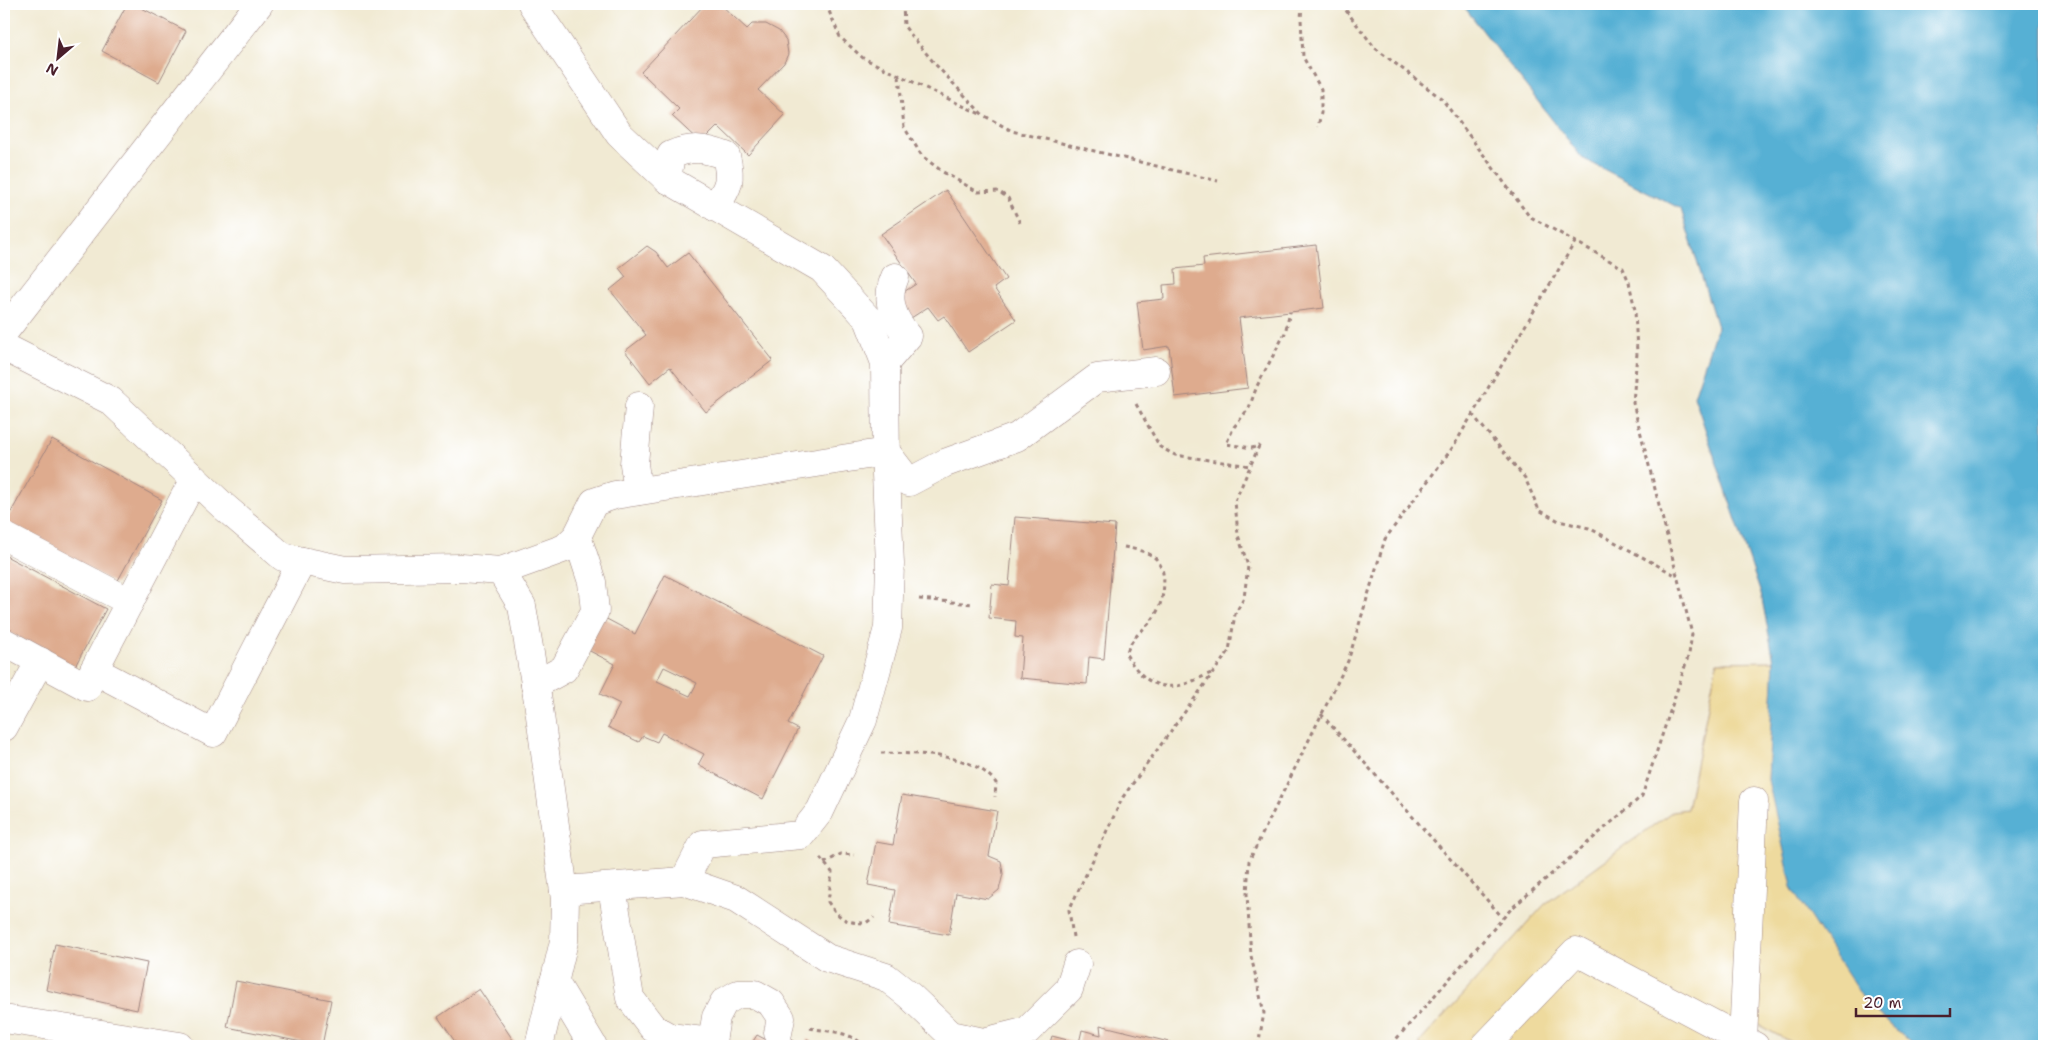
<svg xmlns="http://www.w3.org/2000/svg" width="2048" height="1050" viewBox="0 0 2048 1050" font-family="'Shantell Sans',sans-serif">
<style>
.sand{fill:#eeda9e;stroke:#9c7c64}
.water{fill:#56b0d4;stroke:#506880}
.building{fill:#deab8e;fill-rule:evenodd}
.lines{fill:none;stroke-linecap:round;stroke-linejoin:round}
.minor-casing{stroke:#9e847f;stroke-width:29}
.path{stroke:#9e847f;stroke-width:3;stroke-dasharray:4 4;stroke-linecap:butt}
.minor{stroke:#fff;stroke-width:28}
</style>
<rect width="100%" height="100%" fill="#fff"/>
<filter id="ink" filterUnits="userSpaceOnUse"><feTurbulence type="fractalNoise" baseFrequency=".02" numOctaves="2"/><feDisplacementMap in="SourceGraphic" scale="10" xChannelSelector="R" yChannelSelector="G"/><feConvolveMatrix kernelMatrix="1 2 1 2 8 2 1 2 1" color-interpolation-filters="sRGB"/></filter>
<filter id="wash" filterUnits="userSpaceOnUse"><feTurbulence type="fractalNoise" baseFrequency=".0096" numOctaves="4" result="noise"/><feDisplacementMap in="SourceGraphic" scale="20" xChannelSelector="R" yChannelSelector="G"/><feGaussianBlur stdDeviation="1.12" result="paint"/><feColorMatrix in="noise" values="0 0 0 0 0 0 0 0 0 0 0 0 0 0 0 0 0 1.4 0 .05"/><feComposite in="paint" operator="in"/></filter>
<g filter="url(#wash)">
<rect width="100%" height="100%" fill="#f1ead3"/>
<polygon class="sand" points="1774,661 1768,780 1866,1003 1914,1046 1798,1046 1751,1021 1750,1046 1420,1046 1420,1042 1545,904 1673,811 1687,809 1717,662"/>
<polygon class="water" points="1462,4 2044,4 2044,1046 1914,1046 1866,1003 1793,891 1768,780 1774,661 1761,594 1694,396 1717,327 1681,209 1582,158"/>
<g id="blocks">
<g class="building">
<polygon points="127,4 134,4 186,31 159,82 102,51"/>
<polygon points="705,4 720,4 747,29 752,24 766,24 779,31 786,40 788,54 784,63 758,90 785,115 748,155 718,126 701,143 672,116 679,109 641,72"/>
<polygon points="946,190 1006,279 994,288 1016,320 968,352 944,316 938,320 928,307 911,318 896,297 916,284 881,234"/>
<polygon points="1316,245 1324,308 1239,318 1248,388 1175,397 1169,346 1143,350 1137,302 1164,299 1163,285 1176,284 1175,269 1204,266 1203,258"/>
<polygon points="647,246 656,252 668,268 688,253 773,360 706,412 670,367 650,383 625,351 646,335 610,290 626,277 619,268"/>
<polygon points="52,439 162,500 116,584 5,523"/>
<polygon points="1015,517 1115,525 1104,659 1089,657 1087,684 1020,678 1023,638 1015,637 1016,621 989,618 992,584 1009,586"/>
<polygon points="4,555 106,609 74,668 4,630"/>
<path d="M 665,575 L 823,656 L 788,724 L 798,729 L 763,799 L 698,765 L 704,754 L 662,733 L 657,742 L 643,736 L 639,742 L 608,727 L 620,704 L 600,694 L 615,664 L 584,648 L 601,616 L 635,634 ZM 664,667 L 697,683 L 690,696 L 657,681 Z"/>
<polygon points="902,795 997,811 989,856 1001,861 1003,874 999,890 988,899 956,893 949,935 889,925 895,890 868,885 876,842 893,845"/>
<polygon points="55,944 147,963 137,1010 46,990"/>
<polygon points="236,981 331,1000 322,1046 227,1027"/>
<polygon points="479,989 517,1046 458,1046 438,1017"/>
<polygon points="1100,1025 1177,1044 1177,1046 1049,1046 1052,1036 1079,1043 1082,1030 1101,1035"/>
<polygon points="757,1035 778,1046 750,1046"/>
<polygon points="788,1038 802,1046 784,1046"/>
<polygon points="807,1039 820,1046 806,1046"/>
</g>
</g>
</g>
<g filter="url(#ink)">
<use href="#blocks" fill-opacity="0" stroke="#9e847f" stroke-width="1"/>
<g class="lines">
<defs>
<g id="minor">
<polyline points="532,4 619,134 667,179 822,269 868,319 885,363 886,474 890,564 888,628 863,720 820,811 801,835 703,844 684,881 564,890"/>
<path d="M 667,179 L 671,155 C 692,146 705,148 726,156 C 732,180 729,187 715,207"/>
<polyline points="4,332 259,4"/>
<polyline points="4,347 111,401 222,505 283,557 345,570 461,568 501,571 522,606 538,701 565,899 564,941 539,1046"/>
<path d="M 885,363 L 908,336 C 892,318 885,299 895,277"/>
<polyline points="638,491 634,464 639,406"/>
<polyline points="4,536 130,602"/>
<polyline points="501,571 565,548 577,536 594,502 615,495 886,452 909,482 945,463 1017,437 1097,378 1156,371"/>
<polyline points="4,642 87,687 94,670 213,733 302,561"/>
<polyline points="94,670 194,479"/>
<polyline points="535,685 564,669 595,611 592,582 577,536"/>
<polyline points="4,727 40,661"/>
<polyline points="684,881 736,899 827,958 886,977 910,996 951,1035 983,1042 1027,1031 1069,989 1077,964"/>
<polyline points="612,887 630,998 653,1028 669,1037 712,1042"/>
<polyline points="554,981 593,1046"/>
<polyline points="4,1019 180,1046"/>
<polyline points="1743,1040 1754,801"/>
<polyline points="714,1046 712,1042 716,1017 724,1002 738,994 755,994 771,1003 781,1018 778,1033"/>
<polyline points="1485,1046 1576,951 1755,1046"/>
</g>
</defs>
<use href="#minor" class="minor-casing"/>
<g class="path">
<polyline points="826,4 840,37 863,58 980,114"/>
<polyline points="903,4 904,26 935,64 983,115 1012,131 1218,181"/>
<polyline points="1302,4 1301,19 1303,57 1321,89 1321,113 1318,127"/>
<polyline points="1341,4 1375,48 1442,99 1529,216 1623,268 1629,282 1635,310 1637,353 1633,403 1692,634 1689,654 1642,796 1512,908 1390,1046"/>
<polyline points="899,76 904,127 922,156 943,172 978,192 998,191 1008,198 1021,225"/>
<polyline points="1136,404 1160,447 1175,455 1250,466"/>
<polyline points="1472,414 1525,478 1539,510 1559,521 1589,528 1677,576"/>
<path d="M 1124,547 C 1133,549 1147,551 1154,557 C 1170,570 1164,602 1154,617 C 1148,626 1139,632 1133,640 C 1130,644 1128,649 1126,654 C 1137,673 1151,689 1176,686 C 1188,685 1202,676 1214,672"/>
<polyline points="919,599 973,604"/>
<polyline points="1321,714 1503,918"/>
<path d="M 881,753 C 916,754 973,752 996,783 L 995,797"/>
<path d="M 820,858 L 832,872 L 828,902 C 840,919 845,923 866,923 L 874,917"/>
<polyline points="824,863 841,854 854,855"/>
<polyline points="1073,937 1069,910 1123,797 1229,651 1235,614 1244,598 1248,566 1238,535 1235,501 1259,446 1252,448 1226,444 1234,427 1249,408 1257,386 1285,333 1290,312"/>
<path d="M 810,1028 C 829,1032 850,1031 864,1046"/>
<polyline points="1258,1046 1264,1013 1251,956 1247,894 1249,861 1348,661 1385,539 1453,447 1575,242"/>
</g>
<use href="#minor" class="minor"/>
</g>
</g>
<rect width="2048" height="1050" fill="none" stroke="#fff" stroke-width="20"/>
<g transform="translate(58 58) rotate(208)" stroke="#ffffff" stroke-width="4" paint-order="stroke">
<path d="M0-4L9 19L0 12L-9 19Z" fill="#4a1f2b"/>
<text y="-8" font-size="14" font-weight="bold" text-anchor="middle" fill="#4a1f2b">N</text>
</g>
<path d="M1856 1008v8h94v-8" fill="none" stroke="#4a1f2b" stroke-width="2.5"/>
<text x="1863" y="1008" font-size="15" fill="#4a1f2b" stroke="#ffffff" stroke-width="4" paint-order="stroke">20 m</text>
</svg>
